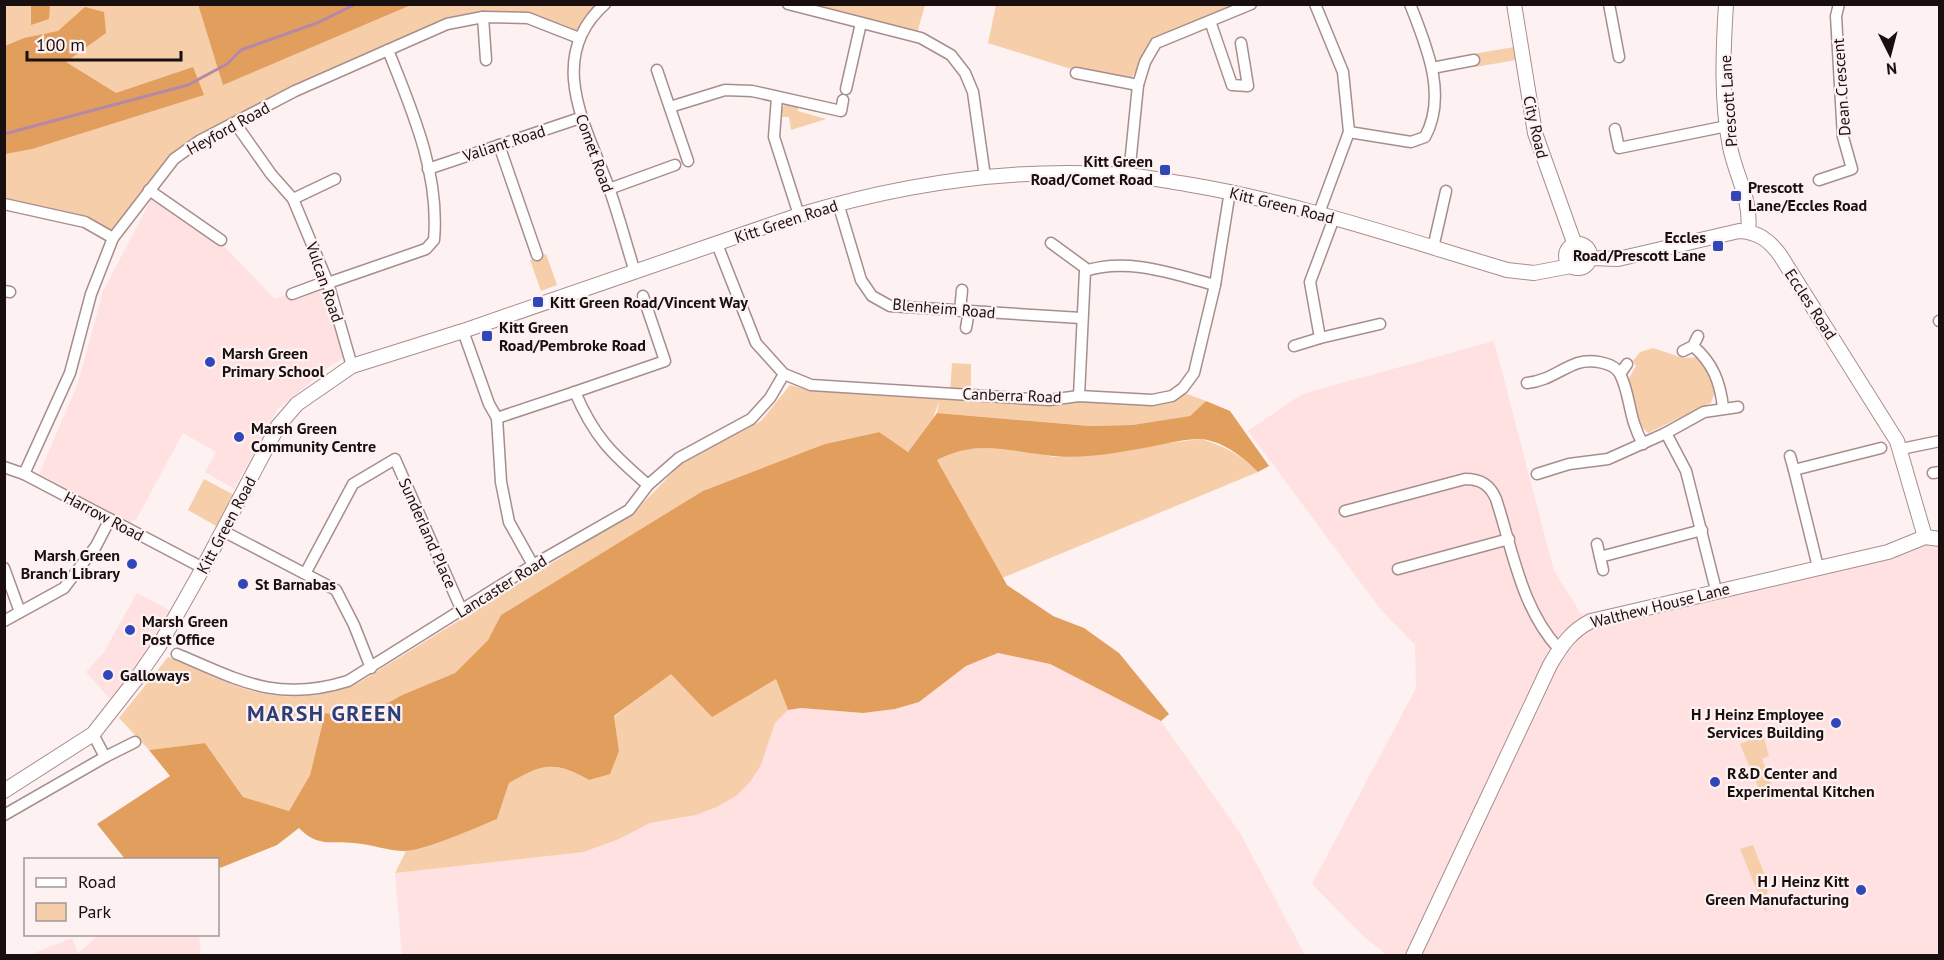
<svg xmlns="http://www.w3.org/2000/svg" width="1944" height="960" viewBox="0 0 1944 960" font-family="'PT Sans',sans-serif">
<style>
.built{fill:#ffe1e1}
.green{fill:#f7ceaa}
.forest{fill:#e29e5d}
.lines{fill:none;stroke-linecap:round;stroke-linejoin:round}
.stream{stroke:#b688a8;stroke-width:3}
.minor-casing{stroke:#a78e8d;stroke-width:13}
.tertiary-casing{stroke:#a78e8d;stroke-width:16}
.minor{stroke:#fff;stroke-width:10}
.tertiary{stroke:#fff;stroke-width:14}
.poi-dot{fill:#3147b8;stroke:#fdf2f1;stroke-width:2}
.labels{text-anchor:middle;stroke-width:4.5;stroke-linejoin:round;paint-order:stroke}
.street-label{font-size:16px;fill:#190f0f;stroke:#fdf2f1}
.poi-label{font-size:16px;font-weight:bold;fill:#190f0f;stroke:#fdf2f1;text-anchor:start}
.district-label{font-size:22px;font-weight:bold;letter-spacing:1.5px;fill:#2d3d77;stroke:#fdf2f1}
</style>
<rect width="100%" height="100%" fill="#fdf2f1"/>
<g class="built">
<polygon points="155,198 222,244 275,299 320,282 345,357 329,367 277,410 234,489 205,472 216,452 183,433 136,520 130,522 39,474 78,383 103,291 151,200"/>
<polygon points="1494,341 1554,571 1581,614 1939,539 1939,955 1387,955 1363,936 1312,884 1416,688 1415,645 1381,610 1248,431 1302,394"/>
<polygon points="137,593 171,611 134,673 110,699 86,672 104,652"/>
<polygon points="998,653 1050,664 1161,721 1240,833 1305,955 402,955 395,873 584,852 619,839 650,823 696,815 717,807 736,796 761,765 775,723 788,710 801,708 863,713 895,709 919,702 966,666"/>
<polygon points="100,934 199,935 201,955 29,955 72,938 78,953"/>
</g>
<g class="green">
<polygon points="5,5 609,5 579,38 528,18 447,24 235,123 174,159 113,238 85,222 5,204"/>
<polygon points="788,5 925,5 916,37"/>
<polygon points="996,5 1255,5 1210,21 1158,35 1131,79 1071,69 988,43"/>
<polygon points="1520,46 1522,59 1475,67 1473,54"/>
<polygon points="786,104 798,107 798,111 826,119 791,130 789,117 781,117 781,108"/>
<polygon points="546,254 557,285 541,291 530,260"/>
<polygon points="1653,348 1683,358 1698,357 1716,388 1711,403 1648,433 1640,425 1628,380 1636,366 1633,361 1640,352"/>
<path d="M 952,363 L 971,364 L 971,393 L 1146,400 L 1179,391 L 1206,401 L 1190,416 L 1132,425 L 1090,426 L 937,413 L 939,402 L 933,418 L 908,452 L 878,432 L 825,444 L 607,551 L 501,615 L 488,640 L 455,673 L 402,695 L 361,718 L 325,713 L 310,775 L 289,811 L 243,797 L 205,743 L 149,750 L 119,718 L 168,657 C 244,689 274,712 358,683 L 633,513 L 682,463 L 761,421 L 790,385 L 811,391 L 950,393 Z"/>
<path d="M 1201,439 C 1224,446 1241,455 1258,472 L 1002,578 L 937,460 L 960,449 L 1006,447 L 1054,457 Z"/>
<polygon points="204,479 234,495 216,526 188,510"/>
<path d="M 671,673 L 776,679 L 788,710 L 775,723 L 761,765 L 750,782 L 736,796 L 717,807 L 696,815 L 650,823 L 619,839 L 584,852 L 395,873 L 406,851 L 454,836 L 497,819 L 509,783 C 544,763 553,761 589,780 L 619,751 L 614,717 Z"/>
<polygon points="1763,734 1769,756 1762,759 1773,789 1761,794 1740,744"/>
<polygon points="1753,845 1768,883 1766,913 1740,849"/>
</g>
<g class="forest">
<polygon points="198,4 410,4 411,5 223,85"/>
<polygon points="31,5 50,5 49,19 31,25"/>
<polygon points="85,7 104,12 106,33 66,62 116,93 193,67 204,95 32,149 5,154 5,46 24,38 58,31"/>
<path d="M 1206,401 L 1230,411 L 1269,466 L 1258,472 C 1243,457 1222,440 1199,439 C 1184,439 1169,443 1154,446 C 1122,452 1087,459 1053,456 C 1010,452 979,438 937,460 L 1007,585 L 1053,616 L 1084,628 L 1119,653 L 1169,714 L 1161,721 L 1050,664 L 998,653 L 966,666 L 919,702 L 895,709 L 863,713 L 801,708 L 788,710 L 776,679 L 712,717 L 671,674 L 614,716 L 619,751 L 610,774 L 589,780 C 554,761 544,763 509,783 L 497,819 C 475,828 426,850 405,851 C 388,851 371,844 354,843 C 330,841 317,847 299,828 L 277,845 L 220,868 L 218,860 L 212,858 L 125,859 L 97,824 L 170,776 L 149,750 L 205,743 L 243,797 L 289,811 L 310,775 L 325,713 L 361,718 L 402,695 L 455,673 L 488,640 L 501,615 L 703,491 L 825,444 L 879,432 L 908,452 L 937,413 L 1090,426 L 1132,425 L 1190,416 Z"/>
</g>
<g class="lines">
<polyline class="stream" points="4,134 188,85 227,64 241,50 317,23 356,4"/>
<defs>
<g id="minor">
<path d="M 605,4 C 544,58 587,128 609,188 C 619,216 626,244 635,272"/>
<polyline points="788,4 921,38 951,55 965,73 973,92 985,177"/>
<polyline points="1315,4 1343,72 1349,132 1319,213"/>
<polyline points="1609,4 1619,57"/>
<polyline points="483,17 486,60"/>
<polyline points="1210,21 1232,85 1248,86 1241,43"/>
<polyline points="1432,68 1474,60"/>
<polyline points="657,70 688,161"/>
<polyline points="1076,73 1138,85"/>
<polyline points="846,89 861,23"/>
<polyline points="777,97 774,137 799,215"/>
<polyline points="670,107 725,90 752,91 841,111 843,100"/>
<polyline points="235,123 271,174 293,199 328,283 352,366"/>
<polyline points="1615,129 1619,148 1727,126"/>
<path d="M 1349,132 L 1411,142 L 1425,137 C 1448,95 1426,45 1410,4"/>
<polyline points="499,145 537,255"/>
<polyline points="428,169 580,118"/>
<polyline points="1129,175 1138,85 1145,62 1156,43 1251,4"/>
<polyline points="1819,180 1852,169 1843,137 1836,16 1839,4"/>
<polyline points="609,189 675,165"/>
<polyline points="149,190 221,240"/>
<polyline points="293,199 335,179"/>
<polyline points="838,203 861,280 872,296 890,306 1081,318"/>
<polyline points="4,204 85,222 113,238"/>
<polyline points="1334,218 1310,282 1320,338 1380,324"/>
<polyline points="1051,243 1088,270"/>
<polyline points="717,244 756,343 784,374 811,385 1049,400 1079,396 1152,400 1172,396 1183,388 1194,373 1215,285 1230,191"/>
<polyline points="1433,248 1446,191"/>
<path d="M 328,283 L 426,249 L 434,240 C 440,174 412,110 388,50"/>
<polyline points="4,291 10,292"/>
<polyline points="292,294 327,281"/>
<polyline points="960,311 962,290"/>
<polyline points="1939,321 1940,321"/>
<polyline points="966,328 969,311"/>
<polyline points="463,331 489,404 497,418 501,482 509,522 533,565"/>
<polyline points="1294,346 1320,338"/>
<path d="M 1693,346 C 1713,363 1720,382 1723,407"/>
<polyline points="1683,351 1693,346 1698,336"/>
<polyline points="1620,374 1627,364"/>
<path d="M 1527,383 C 1548,381 1560,369 1578,363 C 1590,359 1614,362 1620,374 C 1631,396 1628,418 1643,444"/>
<polyline points="575,392 665,361 643,296"/>
<path d="M 1079,396 L 1085,271 C 1128,257 1173,274 1215,285"/>
<path d="M 497,418 L 575,392 C 594,437 612,454 648,485"/>
<polyline points="1666,433 1704,412 1738,407"/>
<polyline points="1901,449 1940,441"/>
<polyline points="1790,456 1794,470"/>
<polyline points="4,467 24,474 203,568"/>
<polyline points="1933,473 1940,472"/>
<polyline points="24,474 70,373 91,294 113,238 174,159 199,141 295,91 447,24 483,17 528,18 579,38"/>
<polyline points="1537,474 1569,464 1608,459 1666,433 1686,471 1716,590"/>
<path d="M 1345,511 L 1465,479 C 1481,479 1490,485 1496,499 C 1513,551 1521,608 1559,649"/>
<polyline points="223,531 336,590 354,625 371,668"/>
<polyline points="1597,544 1603,570"/>
<polyline points="1600,557 1702,530"/>
<polyline points="1818,567 1794,470 1881,448"/>
<polyline points="4,568 20,612"/>
<polyline points="1398,569 1509,539"/>
<polyline points="306,572 353,484 395,459 462,611"/>
<polyline points="4,621 64,588 96,546 110,519"/>
<path d="M 177,654 C 241,681 277,703 348,681 L 533,565 L 629,510 L 648,485 L 679,458 L 751,419 L 770,398 L 784,374"/>
<polyline points="105,757 135,742"/>
<polyline points="4,815 105,757 93,734"/>
</g>
<g id="tertiary">
<polyline points="1514,4 1535,133 1575,245"/>
<path d="M 1726,4 C 1723,51 1721,101 1730,147 C 1736,177 1752,200 1748,231"/>
<circle cx="1578" cy="256" r="12"/>
<path d="M 1590,258 L 1618,259 L 1739,231 C 1758,232 1769,240 1780,255 L 1897,441 L 1925,537"/>
<path d="M 4,791 L 93,734 L 137,678 L 159,646 L 203,568 L 278,426 L 297,404 L 352,366 L 463,331 L 799,215 C 904,183 1017,167 1127,175 C 1147,177 1167,181 1186,184 C 1295,202 1400,238 1507,270 L 1534,273 L 1571,266"/>
<path d="M 1413,956 L 1550,665 C 1561,646 1571,631 1591,621 L 1888,552 L 1925,537 L 1940,539"/>
</g>
</defs>
<use href="#minor" class="minor-casing"/>
<use href="#tertiary" class="tertiary-casing"/>
<use href="#minor" class="minor"/>
<use href="#tertiary" class="tertiary"/>
</g>
<g class="poi-dot">
<rect x="1159" y="164" width="12" height="12" rx="3"/>
<rect x="1730" y="190" width="12" height="12" rx="3"/>
<rect x="1712" y="240" width="12" height="12" rx="3"/>
<rect x="532" y="296" width="12" height="12" rx="3"/>
<rect x="481" y="330" width="12" height="12" rx="3"/>
<circle cx="210" cy="362" r="6"/>
<circle cx="239" cy="437" r="6"/>
<circle cx="132" cy="564" r="6"/>
<circle cx="243" cy="584" r="6"/>
<circle cx="130" cy="630" r="6"/>
<circle cx="108" cy="675" r="6"/>
<circle cx="1836" cy="723" r="6"/>
<circle cx="1715" cy="782" r="6"/>
<circle cx="1861" cy="890" r="6"/>
</g>
<g class="labels">
<g class="street-label">
<text transform="translate(1841 87) rotate(-94)" y="6">Dean Crescent</text>
<text transform="translate(1728 101) rotate(-94)" y="6">Prescott Lane</text>
<text transform="translate(1536 127) rotate(77)" y="6">City Road</text>
<text transform="translate(228 128) rotate(-29)" y="6">Heyford Road</text>
<text transform="translate(504 143) rotate(-18)" y="6">Valiant Road</text>
<text transform="translate(595 153) rotate(70)" y="6">Comet Road</text>
<text transform="translate(1282 205) rotate(14)" y="6">Kitt Green Road</text>
<text transform="translate(786 221) rotate(-18)" y="6">Kitt Green Road</text>
<text transform="translate(325 282) rotate(71)" y="6">Vulcan Road</text>
<text transform="translate(1811 304) rotate(57)" y="6">Eccles Road</text>
<text transform="translate(944 308) rotate(5)" y="6">Blenheim Road</text>
<text transform="translate(1012 395) rotate(2)" y="6">Canberra Road</text>
<text transform="translate(104 516) rotate(28)" y="6">Harrow Road</text>
<text transform="translate(226 525) rotate(-62)" y="6">Kitt Green Road</text>
<text transform="translate(428 533) rotate(66)" y="6">Sunderland Place</text>
<text transform="translate(501 586) rotate(-32)" y="6">Lancaster Road</text>
<text transform="translate(1660 605) rotate(-14)" y="6">Walthew House Lane</text>
</g>
<g class="poi-label">
<text x="1153" y="167" text-anchor="end">Kitt Green<tspan x="1153" dy="18">Road/Comet Road</tspan></text>
<text x="1748" y="193">Prescott<tspan x="1748" dy="18">Lane/Eccles Road</tspan></text>
<text x="1706" y="243" text-anchor="end">Eccles<tspan x="1706" dy="18">Road/Prescott Lane</tspan></text>
<text x="550" y="308">Kitt Green Road/Vincent Way</text>
<text x="499" y="333">Kitt Green<tspan x="499" dy="18">Road/Pembroke Road</tspan></text>
<text x="222" y="359">Marsh Green<tspan x="222" dy="18">Primary School</tspan></text>
<text x="251" y="434">Marsh Green<tspan x="251" dy="18">Community Centre</tspan></text>
<text x="120" y="561" text-anchor="end">Marsh Green<tspan x="120" dy="18">Branch Library</tspan></text>
<text x="255" y="590">St Barnabas</text>
<text x="142" y="627">Marsh Green<tspan x="142" dy="18">Post Office</tspan></text>
<text x="120" y="681">Galloways</text>
<text x="1824" y="720" text-anchor="end">H J Heinz Employee<tspan x="1824" dy="18">Services Building</tspan></text>
<text x="1727" y="779">R&amp;D Center and<tspan x="1727" dy="18">Experimental Kitchen</tspan></text>
<text x="1849" y="887" text-anchor="end">H J Heinz Kitt<tspan x="1849" dy="18">Green Manufacturing</tspan></text>
</g>
<g class="district-label">
<text x="325" y="721">MARSH GREEN</text>
</g>
</g>
<rect width="1944" height="960" fill="none" stroke="#190f0f" stroke-width="12"/>
<rect x="24" y="858" width="195" height="78" fill="#fdf2f1" stroke="#a29797" stroke-width="1.5"/>
<rect x="36" y="878" width="30" height="9" fill="#ffffff" stroke="#a29797" stroke-width="1.5"/>
<text x="78" y="888" font-size="18" fill="#190f0f">Road</text>
<rect x="36" y="903" width="30" height="18" fill="#f7ceaa" stroke="#a29797" stroke-width="1.5"/>
<text x="78" y="918" font-size="18" fill="#190f0f">Park</text>
<g transform="translate(1890 54) rotate(174)" stroke="#fdf2f1" stroke-width="4.5" paint-order="stroke">
<path d="M0-4.5L10 22L0 15L-10 22Z" fill="#190f0f"/>
<text y="-9" font-size="16" font-weight="bold" text-anchor="middle" fill="#190f0f">N</text>
</g>
<path d="M27 51v9h154v-9" fill="none" stroke="#190f0f" stroke-width="3"/>
<text x="36" y="51" font-size="18" fill="#190f0f" stroke="#fdf2f1" stroke-width="4.5" paint-order="stroke">100 m</text>
</svg>
